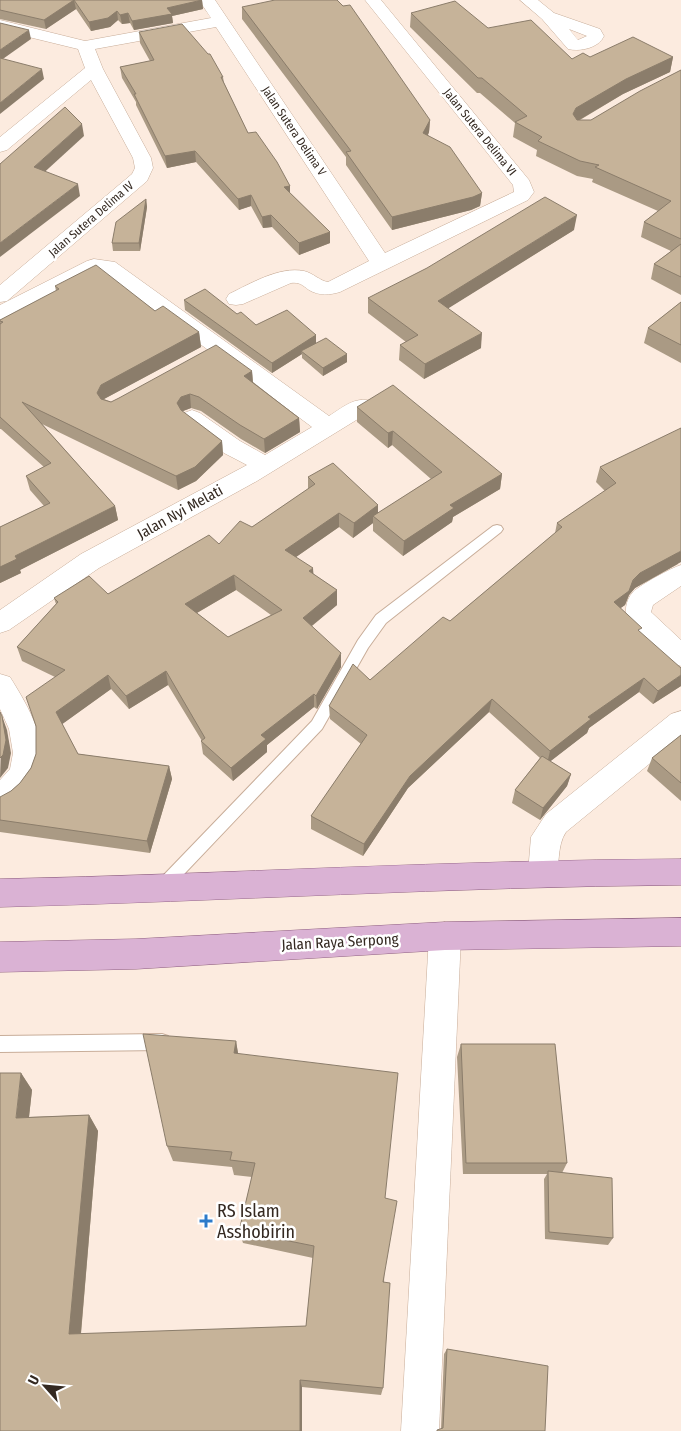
<svg xmlns="http://www.w3.org/2000/svg" width="681" height="1431" viewBox="0 0 681 1431" font-family="'Fira Sans Condensed',sans-serif">
<style>
.lines{fill:none;stroke-linecap:round;stroke-linejoin:round}
.lane-casing{stroke:#c8ad99;stroke-width:2}
.street-casing{stroke:#c8ad99;stroke-width:1}
.primary-casing{stroke:#906082;stroke-width:1}
.lane{fill:#fff;fill-rule:evenodd}
.street{fill:#fff;fill-rule:evenodd}
.primary{fill:#dab2d4;fill-rule:evenodd}
.wall{fill:#aa9a84;fill-rule:evenodd}
.shaded-wall{fill:#8b7d6b}
.building{fill:#c6b399;stroke:#8b7d6b;fill-rule:evenodd}
.poi-dot{fill:#2d7bca;stroke:#fff;stroke-width:2}
.labels{text-anchor:middle;stroke-width:5;stroke-linejoin:round;paint-order:stroke}
.far-street-label{font-size:12px;fill:#342921;stroke:#fff}
.street-label{font-size:15px;fill:#342921;stroke:#fff}
.near-poi-label{font-size:18px;fill:#342921;stroke:#fff;text-anchor:start}
</style>
<rect width="100%" height="100%" fill="#fcebdf"/>
<g class="lines">
<defs>
<g id="lane">
<polygon points="497,525 501,526 503,529 501,532 386,623 368,648 322,729 167,892 162,894 157,892 154,887 157,882 312,721 358,640 376,615 493,526"/>
<polygon points="162,1034 168,1036 170,1042 168,1048 162,1050 0,1052 0,1036"/>
</g>
<g id="street">
<path d="M 199,0 L 215,0 L 385,253 L 514,192 L 513,185 L 365,0 L 381,0 L 529,180 L 534,192 L 528,200 L 340,292 C 330,295 319,296 309,290 C 302,285 300,282 291,283 L 243,304 L 236,305 L 229,304 L 226,299 L 229,294 C 250,284 279,266 304,271 C 313,273 320,281 328,282 L 369,261 L 216,27 L 95,49 L 103,69 L 151,158 L 153,168 L 147,181 L 7,301 L 0,302 L 0,285 L 132,174 L 135,168 L 133,158 L 91,80 L 7,150 L 0,152 L 0,137 L 85,68 L 78,49 L 0,30 L 0,20 L 85,41 L 211,18 Z"/>
<path d="M 520,0 L 538,0 L 554,13 L 600,29 L 604,36 C 599,48 580,52 568,49 L 542,19 ZM 569,29 L 587,36 L 578,40 Z"/>
<path d="M 94,259 L 115,262 L 329,416 C 342,408 355,396 371,401 L 374,406 L 371,411 L 257,481 L 99,568 L 9,630 L 0,633 L 0,610 L 81,554 L 247,465 L 224,453 L 184,423 L 181,418 L 184,413 L 192,410 L 200,413 L 240,441 L 265,455 L 312,427 L 103,272 L 97,271 L 7,319 L 0,321 L 0,305 L 87,261 Z"/>
<path d="M 681,565 L 681,586 L 653,605 L 651,612 L 681,640 L 681,666 L 672,663 L 629,622 C 624,613 625,601 633,592 C 640,585 671,568 681,565 Z"/>
<path d="M 0,674 L 10,677 C 29,708 52,744 34,780 C 27,794 14,805 0,810 L 0,780 L 10,769 L 13,753 L 9,729 L 0,709 Z"/>
<path d="M 681,711 L 681,738 L 566,832 C 556,847 561,866 554,882 L 543,886 L 532,882 L 528,873 L 531,837 L 546,814 L 671,714 Z"/>
<polygon points="445,922 456,926 461,936 439,1431 401,1431 429,936 434,926"/>
</g>
<g id="primary">
<path d="M 681,859 L 681,885 C 454,887 227,901 0,907 L 0,879 C 227,874 454,860 681,859 Z"/>
<polygon points="681,918 681,946 445,950 136,969 0,972 0,942 136,939 445,922"/>
</g>
</defs>
<use href="#lane" class="lane-casing"/>
<use href="#street" class="street-casing"/>
<use href="#primary" class="primary-casing"/>
<use href="#lane" class="lane"/>
<use href="#street" class="street"/>
<use href="#primary" class="primary"/>
</g>
<g class="wall">
<polygon points="0,0 202,0 203,9 172,16 173,23 134,30 130,23 122,24 118,20 110,27 91,31 76,9 46,29 0,19"/>
<polygon points="242,7 430,120 429,132 428,135 482,193 480,206 471,210 392,230 346,165 346,157 242,19"/>
<polygon points="411,13 488,28 572,59 590,57 673,57 670,72 623,94 580,120 591,120 681,70 681,295 651,279 654,264 671,251 641,237 644,222 658,211 592,182 593,179 577,176 536,156 537,150 513,137 515,123 480,93 477,93 410,27"/>
<polygon points="139,32 223,77 224,83 248,133 290,186 290,193 330,232 330,243 299,255 272,227 263,228 251,206 239,210 196,162 167,168 136,105 136,102 122,78 120,67 150,61 140,43"/>
<polygon points="146,199 147,207 140,251 113,251 112,243"/>
<polygon points="574,230 448,308 481,348 424,379 399,360 400,345 406,342 368,313 368,298"/>
<polygon points="55,286 155,311 199,332 201,347 104,399 111,402 252,371 253,382 299,418 300,432 265,453 241,439 201,411 191,408 183,411 183,412 222,441 223,455 196,481 178,490 42,424 115,506 118,520 20,570 21,573 0,583 0,527 44,506 30,490 26,476 44,467 1,429 0,429 0,320 56,291"/>
<polygon points="184,300 237,314 256,325 316,335 316,343 347,354 347,362 323,376 302,358 302,354 272,373 185,310"/>
<polygon points="681,302 681,363 644,343 648,328"/>
<path d="M 357,407 L 502,474 L 500,489 L 453,517 L 452,522 L 403,556 L 373,531 L 373,523 L 353,538 L 339,527 L 296,557 L 313,574 L 337,590 L 337,605 L 312,626 L 341,667 L 317,709 L 314,707 L 267,745 L 267,752 L 233,781 L 203,754 L 201,741 L 202,741 L 168,685 L 129,709 L 111,689 L 62,724 L 78,754 L 169,766 L 172,779 L 150,853 L 0,832 L 0,820 L 11,791 L 20,783 L 31,768 L 36,754 L 55,677 L 22,661 L 17,647 L 56,604 L 54,598 L 108,594 L 219,544 L 252,527 L 308,489 L 308,477 L 378,505 L 378,513 L 431,479 L 392,445 L 388,448 L 357,422 ZM 236,590 L 271,615 L 228,637 L 197,613 Z"/>
<polygon points="664,437 678,564 635,588 629,595 625,605 620,608 640,632 681,686 653,704 639,692 589,728 587,733 550,761 571,774 567,786 540,820 512,803 515,790 540,758 489,712 408,788 363,856 311,829 311,816 361,744 330,719 329,706 370,680 450,621 555,533 557,523 605,491 596,482 600,467"/>
<polygon points="681,735 681,801 647,771 652,758"/>
<polygon points="236,1041 238,1054 385,1198 383,1388 381,1395 302,1387 0,1431 21,1073 32,1090 29,1117 89,1115 98,1131 81,1334 306,1326 313,1258 243,1243 239,1231 252,1177 234,1175 232,1167 173,1161 167,1146"/>
<polygon points="461,1044 567,1163 562,1173 613,1238 608,1245 545,1239 544,1179 547,1174 463,1174 457,1057"/>
<polygon points="447,1349 545,1431 437,1431 441,1429 444,1354"/>
</g>
<g class="shaded-wall">
<polygon points="74,0 76,9 46,29 44,20"/>
<polygon points="202,0 203,9 172,16 173,23 134,30 132,21 167,8"/>
<polygon points="117,11 118,20 110,27 91,31 89,22"/>
<polygon points="128,13 130,23 122,24 120,15"/>
<polygon points="29,30 31,39 0,61 0,50"/>
<polygon points="673,57 670,72 623,94 574,123 573,114 576,108 626,79"/>
<polygon points="42,69 44,79 0,114 0,103"/>
<polygon points="430,120 429,132 423,145 423,133"/>
<polygon points="82,124 84,136 37,179 34,167"/>
<polygon points="195,151 196,162 167,168 165,156"/>
<polygon points="78,184 80,196 0,257 0,243"/>
<polygon points="290,186 290,197 284,187"/>
<polygon points="482,193 480,206 471,210 392,230 392,217"/>
<polygon points="251,195 251,206 239,210 238,199"/>
<polygon points="146,199 147,207 140,251 139,243"/>
<polygon points="271,215 272,227 263,228 262,217"/>
<polygon points="577,215 574,230 436,316 438,301"/>
<polygon points="330,232 330,243 299,255 299,243"/>
<polygon points="199,332 201,347 104,399 100,407 97,393 101,385"/>
<polygon points="482,333 481,348 424,379 425,364"/>
<polygon points="316,335 316,345 301,351 302,354 272,373 272,363"/>
<polygon points="347,354 347,362 323,376 323,368"/>
<polygon points="252,371 253,385 244,376"/>
<polygon points="190,394 191,408 183,411 179,417 177,403 181,397"/>
<polygon points="299,418 300,432 265,453 264,439"/>
<polygon points="393,431 392,445 388,448 388,433"/>
<polygon points="222,441 223,455 196,481 178,490 176,476"/>
<polygon points="502,474 500,489 453,517 452,522 403,556 404,541 450,505"/>
<polygon points="378,505 378,520 373,516 373,523 353,538 354,523"/>
<polygon points="115,506 118,520 20,570 21,573 0,583 0,567 15,556"/>
<polygon points="339,513 339,527 286,564 285,550"/>
<polygon points="681,551 681,562 635,588 629,595 625,605 610,616 614,602 640,573"/>
<polygon points="313,568 314,582 309,571"/>
<polygon points="234,575 236,590 188,618 185,604"/>
<polygon points="337,590 337,605 304,632 303,618"/>
<polygon points="341,653 341,667 317,709 316,696"/>
<polygon points="166,671 168,685 129,709 126,696"/>
<polygon points="108,675 111,689 61,725 56,712"/>
<polygon points="681,675 681,686 653,704 658,691"/>
<polygon points="644,678 639,692 589,728 587,733 547,764 550,751 588,717"/>
<polygon points="314,694 314,707 267,745 267,752 233,781 231,768 261,735"/>
<polygon points="492,699 489,712 408,788 363,856 364,844 410,776"/>
<polygon points="2,716 7,730 11,753 8,768 0,778"/>
<polygon points="169,766 172,779 150,853 147,841"/>
<polygon points="571,774 567,786 540,820 543,808"/>
<polygon points="236,1041 239,1059 234,1053"/>
<polygon points="21,1073 32,1090 27,1134 16,1118"/>
<polygon points="89,1115 98,1131 80,1343 69,1334"/>
<polygon points="300,1380 302,1387 302,1431 300,1431"/>
</g>
<g class="building">
<polygon points="0,0 74,0 44,20 0,10"/>
<polygon points="74,0 202,0 167,8 172,14 132,21 128,13 120,15 117,11 108,18 89,22"/>
<polygon points="275,0 337,0 343,6 350,5 430,120 423,133 450,147 482,193 473,197 392,217 346,152 351,151 242,7"/>
<polygon points="455,1 488,28 531,20 572,59 583,53 590,57 633,37 673,57 626,79 576,108 573,114 577,120 591,120 640,91 681,70 681,239 644,222 671,201 595,167 599,165 580,161 538,141 542,137 515,122 527,116 482,78 478,78 411,13"/>
<polygon points="0,23 29,30 0,50"/>
<polygon points="182,24 208,54 210,54 223,77 221,77 248,133 256,132 277,162 290,186 284,187 330,232 299,243 271,215 262,217 251,195 238,199 195,151 165,156 134,94 136,94 120,67 154,60 139,32"/>
<polygon points="0,58 42,69 0,103"/>
<polygon points="65,107 82,124 34,167 78,184 0,243 0,164"/>
<polygon points="545,197 577,215 438,301 482,333 425,364 400,345 418,335 368,298 427,268"/>
<polygon points="146,199 139,243 112,243 116,222"/>
<polygon points="681,244 681,277 654,264"/>
<polygon points="96,265 155,311 163,306 199,332 101,385 97,393 101,399 111,402 119,398 216,345 252,371 244,376 299,418 264,439 240,425 199,397 190,394 181,397 177,403 181,410 222,441 195,467 176,476 22,402 115,506 15,556 17,559 0,567 0,527 50,503 26,476 51,463 0,417 0,324 3,322 0,321 0,320 59,289 55,286"/>
<polygon points="205,289 237,314 241,312 256,325 287,310 316,335 272,363 184,300"/>
<polygon points="681,302 681,345 648,328"/>
<polygon points="326,338 347,354 323,368 301,351"/>
<polygon points="393,385 502,474 450,505 454,508 404,541 373,516 442,472 393,431 388,433 357,407"/>
<polygon points="681,428 681,551 640,573 633,580 629,591 614,602 642,628 638,630 681,668 681,675 658,691 644,678 588,717 591,719 550,751 492,699 410,776 364,844 311,816 367,735 329,706 353,664 370,680 443,617 450,621 562,527 557,523 616,483 600,467"/>
<path d="M 333,463 L 378,505 L 354,523 L 339,513 L 285,550 L 313,568 L 309,571 L 337,590 L 303,618 L 341,653 L 316,696 L 314,694 L 261,735 L 266,739 L 231,768 L 201,741 L 205,738 L 166,671 L 126,696 L 108,675 L 56,712 L 78,754 L 169,766 L 147,841 L 0,820 L 0,797 L 11,791 L 20,783 L 31,768 L 36,754 L 36,726 L 26,697 L 65,670 L 17,647 L 58,602 L 54,598 L 89,576 L 108,594 L 209,535 L 219,544 L 240,521 L 252,527 L 315,484 L 308,477 ZM 234,575 L 282,610 L 228,637 L 185,604 Z"/>
<polygon points="0,712 2,716 6,740 3,755 0,758"/>
<polygon points="681,735 681,783 652,758"/>
<polygon points="542,756 571,774 543,808 515,790"/>
<polygon points="143,1034 236,1041 234,1053 398,1073 385,1198 397,1201 383,1282 390,1283 383,1388 300,1380 300,1431 0,1431 0,1073 21,1073 16,1118 89,1115 69,1334 306,1326 314,1246 239,1231 255,1163 230,1160 232,1152 167,1146"/>
<polygon points="461,1044 555,1044 567,1163 466,1163"/>
<polygon points="548,1171 612,1178 613,1238 549,1232"/>
<polygon points="447,1349 548,1366 545,1431 437,1431 437,1430 443,1428"/>
</g>
<path class="poi-dot" d="M203.5 1213.5h5v5h5v5h-5v5h-5v-5h-5v-5h5z"/>
<g class="labels">
<g class="far-street-label">
<text transform="translate(294 131) rotate(56)" y="4">Jalan Sutera Delima V</text>
<text transform="translate(480 132) rotate(51)" y="4">Jalan Sutera Delima VI</text>
<text transform="translate(91 219) rotate(-41)" y="4">Jalan Sutera Delima IV</text>
</g>
<g class="street-label">
<text transform="translate(180 512) rotate(-29)" y="5">Jalan Nyi Melati</text>
<text transform="translate(340 942) rotate(-3)" y="5">Jalan Raya Serpong</text>
</g>
<g class="near-poi-label">
<text x="217" y="1217">RS Islam<tspan x="217" dy="21">Asshobirin</tspan></text>
</g>
</g>
<g transform="translate(45 1386) rotate(297)" stroke="#ffffff" stroke-width="4" paint-order="stroke">
<path d="M0-4L9 19L0 12L-9 19Z" fill="#342921"/>
<text y="-8" font-size="14" font-weight="bold" text-anchor="middle" fill="#342921">U</text>
</g>
</svg>
